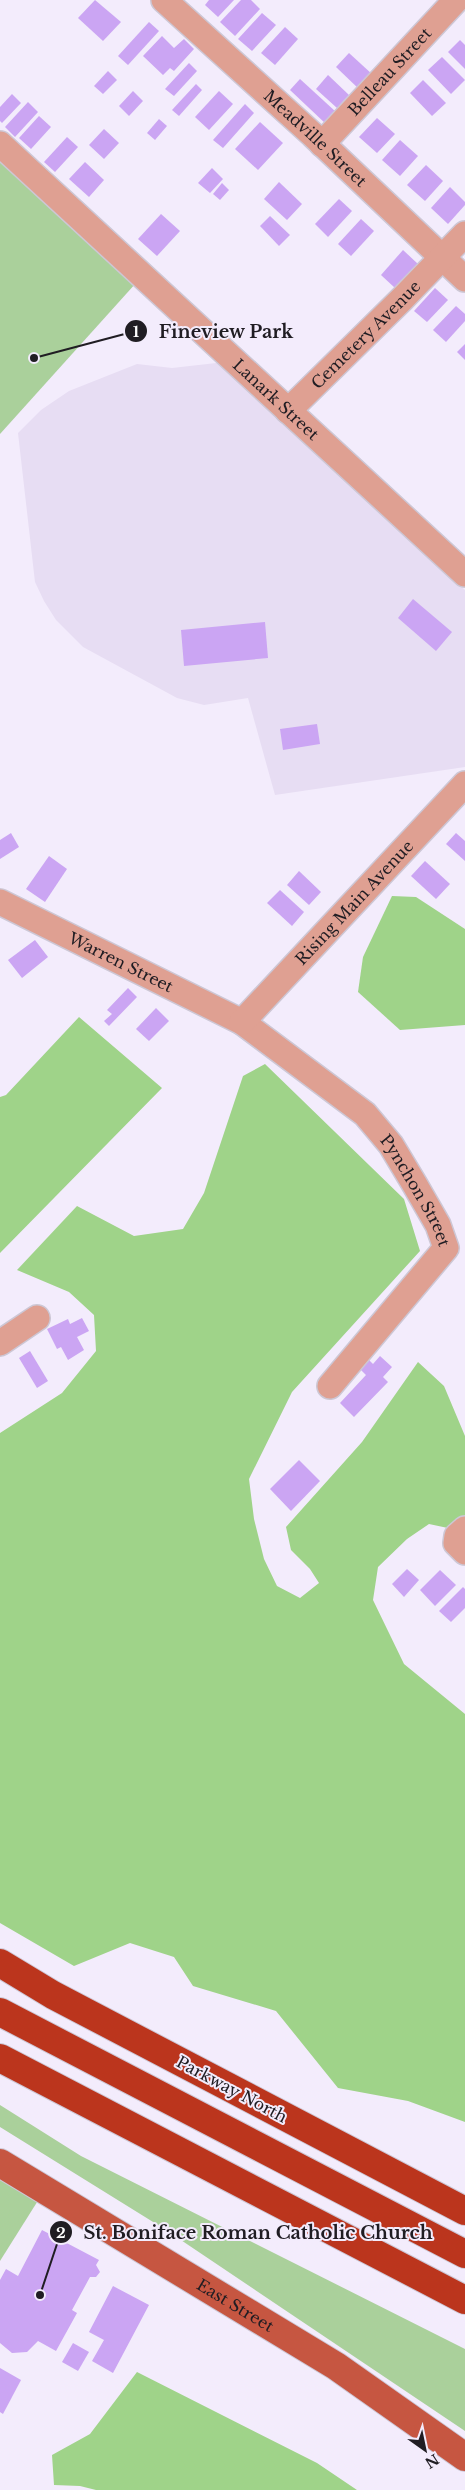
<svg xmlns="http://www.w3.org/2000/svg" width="465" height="2490" viewBox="0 0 465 2490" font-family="'Libre Baskerville',serif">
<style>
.built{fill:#e7ddf3}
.green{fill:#aad09b}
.forest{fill:#9fd389}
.building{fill:#cba5f3}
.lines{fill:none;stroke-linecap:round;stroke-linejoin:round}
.minor-casing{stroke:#cdc7d5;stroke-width:28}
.major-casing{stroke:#cdc7d5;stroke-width:30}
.highway-casing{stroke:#cdc7d5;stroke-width:30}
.minor{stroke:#dfa092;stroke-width:25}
.major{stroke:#c65641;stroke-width:28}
.highway{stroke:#bb351d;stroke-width:28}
.labels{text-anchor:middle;stroke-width:4;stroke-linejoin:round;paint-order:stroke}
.street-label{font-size:16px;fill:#201d23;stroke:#f3ecfc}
.leader{fill:none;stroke:#201d23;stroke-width:2}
.callout-dot{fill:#201d23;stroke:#f3ecfc;stroke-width:2}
.mark-label{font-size:15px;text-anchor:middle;font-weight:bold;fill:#fff}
.callout-label{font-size:18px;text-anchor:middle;font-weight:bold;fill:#201d23;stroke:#f3ecfc;stroke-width:4;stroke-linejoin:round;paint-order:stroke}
</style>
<rect width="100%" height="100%" fill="#f3ecfc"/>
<polygon class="built" points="225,362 465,590 465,767 275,795 248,698 204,705 177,698 83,647 56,620 44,601 35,582 18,433 41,410 69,391 137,364 172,368"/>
<g class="green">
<polygon points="0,156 136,283 0,434"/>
<polygon points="0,2105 81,2156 465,2349 465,2431 166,2230 0,2127"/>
<polygon points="0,2174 39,2199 0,2261"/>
</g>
<g class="forest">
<polygon points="392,896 416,897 465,929 465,1025 400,1030 358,992 363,957"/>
<polygon points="79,1017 162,1088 0,1253 0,1097 6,1095"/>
<polygon points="265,1064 404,1199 420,1251 292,1392 249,1479 254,1519 264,1559 277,1586 300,1598 319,1583 310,1569 291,1550 286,1527 362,1442 418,1362 444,1386 465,1436 465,1533 462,1531 429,1524 407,1539 378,1567 373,1600 404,1664 465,1714 465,2122 408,2101 338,2088 276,2011 193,1986 174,1957 130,1943 74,1966 0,1923 0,1433 62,1393 96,1351 94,1315 69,1292 17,1270 77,1206 134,1236 183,1229 204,1193 243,1076"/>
<polygon points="137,2372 317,2463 357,2490 96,2490 80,2486 54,2485 52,2455 90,2434"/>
</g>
<g class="building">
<polygon points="95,0 121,22 103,41 78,18"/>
<polygon points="209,0 234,0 218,17 205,5"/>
<polygon points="241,0 251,0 260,9 235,36 220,22"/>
<polygon points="262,13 276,25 252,51 238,39"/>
<polygon points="149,22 159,31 128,65 118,56"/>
<polygon points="285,27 298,39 275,65 261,53"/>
<polygon points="162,36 174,48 184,39 194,49 174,71 170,68 163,75 143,56"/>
<polygon points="460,40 465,45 465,69 448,52"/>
<polygon points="349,53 373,75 360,90 336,67"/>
<polygon points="442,57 465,80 451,94 428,70"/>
<polygon points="189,63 197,71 174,96 165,89"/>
<polygon points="108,71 117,80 103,94 94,86"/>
<polygon points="328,75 349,95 337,108 316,89"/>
<polygon points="300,79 336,112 326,124 290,90"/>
<polygon points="423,80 446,103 432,116 410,93"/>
<polygon points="196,84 202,90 179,116 172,110"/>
<polygon points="133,91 143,101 129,116 119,106"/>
<polygon points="219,91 233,104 209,130 195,117"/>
<polygon points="12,94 21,103 2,123 0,121 0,107"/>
<polygon points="28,102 38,112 15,137 5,127"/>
<polygon points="245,104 254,113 223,148 213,140"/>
<polygon points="39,116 51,127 31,149 19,138"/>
<polygon points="377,118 395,134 377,153 359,137"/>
<polygon points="159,119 167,126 155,140 147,133"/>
<polygon points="260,122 283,143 258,170 235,149"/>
<polygon points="104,129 119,143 104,159 89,145"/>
<polygon points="67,137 78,147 55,172 44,162"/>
<polygon points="400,140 418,156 400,176 382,160"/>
<polygon points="85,162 104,180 89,197 69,179"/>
<polygon points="426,165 443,181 425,201 407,185"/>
<polygon points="212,168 223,179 210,193 198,183"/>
<polygon points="279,182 302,204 287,220 264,199"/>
<polygon points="222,183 229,190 220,200 213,194"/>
<polygon points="450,187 465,202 465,205 448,224 431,208"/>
<polygon points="339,199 352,211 328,237 315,224"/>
<polygon points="161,214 180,231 157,256 138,239"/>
<polygon points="270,216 290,235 279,246 260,226"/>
<polygon points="361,219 374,231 351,256 338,244"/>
<polygon points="403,250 418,264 395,288 381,275"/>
<polygon points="435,288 448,300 427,322 414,311"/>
<polygon points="456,306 465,314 465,321 446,342 433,330"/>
<polygon points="465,344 465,360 457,352"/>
<polygon points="413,599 452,632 436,651 398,618"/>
<polygon points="265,622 268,658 184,666 181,630"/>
<polygon points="317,724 320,744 283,750 280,729"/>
<polygon points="11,833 19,847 0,859 0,840"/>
<polygon points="456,833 465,841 465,861 446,844"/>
<polygon points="49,856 67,869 45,902 26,889"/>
<polygon points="425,861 450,884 436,899 411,876"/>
<polygon points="299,871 321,892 309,905 287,885"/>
<polygon points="280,890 304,912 292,926 267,903"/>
<polygon points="35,940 48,957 22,978 8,960"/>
<polygon points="128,988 137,997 109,1026 104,1021 112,1014 107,1010"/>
<polygon points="156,1008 169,1021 149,1041 136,1029"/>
<polygon points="82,1318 89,1331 77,1337 84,1350 68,1360 61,1347 57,1349 47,1329 68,1319 70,1324"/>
<polygon points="30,1351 48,1381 37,1388 19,1358"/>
<polygon points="380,1356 392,1367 383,1377 388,1382 354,1417 340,1403 366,1375 360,1369 369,1360 373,1364"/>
<polygon points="299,1460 320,1481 291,1511 270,1489"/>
<polygon points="407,1569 419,1580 404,1597 392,1584"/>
<polygon points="440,1570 456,1585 435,1606 420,1590"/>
<polygon points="463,1587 465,1589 465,1608 451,1622 439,1611"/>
<polygon points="42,2230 99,2260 96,2265 100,2272 96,2277 90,2277 72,2310 77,2313 56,2351 38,2341 27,2352 12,2353 0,2343 0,2280 6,2269 18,2276"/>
<polygon points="113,2286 149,2305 113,2373 92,2361 104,2340 89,2332"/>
<polygon points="73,2343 89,2352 78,2371 62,2362"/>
<polygon points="0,2368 21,2380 3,2414 0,2412"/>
</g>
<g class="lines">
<defs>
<g id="minor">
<path id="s1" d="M 164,0 L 313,135 L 465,279"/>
<path id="s2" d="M 0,144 L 465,574"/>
<path id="s3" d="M 322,144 L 456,0"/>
<path id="s4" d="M 288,411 L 402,299 L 465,234"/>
<path id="s5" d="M 0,902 L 242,1022 L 365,1114 L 391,1145 L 415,1185 L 438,1225 L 446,1248 L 330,1386"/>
<path id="s6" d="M 242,1022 L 465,784"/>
<polyline points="0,1343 37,1318"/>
<polyline points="465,1529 457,1536 456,1543 465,1552"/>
</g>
<g id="major">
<path id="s7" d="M 0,2163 L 336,2366 L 465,2457"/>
</g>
<g id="highway">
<polyline points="0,1963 53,1995 465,2211"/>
<polyline points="0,2012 465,2254"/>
<polyline points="0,2058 465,2300"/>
</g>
</defs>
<use href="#minor" class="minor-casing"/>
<use href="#major" class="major-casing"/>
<use href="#highway" class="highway-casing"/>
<use href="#minor" class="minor"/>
<use href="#major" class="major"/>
<use href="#highway" class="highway"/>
</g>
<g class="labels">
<g class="street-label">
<text dy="6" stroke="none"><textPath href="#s3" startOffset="99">Belleau Street</textPath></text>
<text dy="6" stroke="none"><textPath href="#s1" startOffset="205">Meadville Street</textPath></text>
<text dy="6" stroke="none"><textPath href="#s4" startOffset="109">Cemetery Avenue</textPath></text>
<text dy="6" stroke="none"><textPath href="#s2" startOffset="376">Lanark Street</textPath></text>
<text dy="6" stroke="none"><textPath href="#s6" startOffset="164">Rising Main Avenue</textPath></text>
<text dy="6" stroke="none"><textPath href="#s5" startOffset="135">Warren Street</textPath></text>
<text dy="6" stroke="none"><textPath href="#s5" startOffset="516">Pynchon Street</textPath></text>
<text transform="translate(232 2089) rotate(28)" y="6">Parkway North</text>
<text dy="6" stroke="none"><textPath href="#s7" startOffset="275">East Street</textPath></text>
</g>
</g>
<path class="leader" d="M34 358L136 331M40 2295L61 2232"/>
<g class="callout-dot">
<circle cx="34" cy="358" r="5"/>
<circle cx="40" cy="2295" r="5"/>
<circle cx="136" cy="331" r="12"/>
<circle cx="61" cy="2232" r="12"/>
</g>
<g class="mark-label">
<text x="136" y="337">1</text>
<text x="61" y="2238">2</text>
</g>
<g class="callout-label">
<text x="226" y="338">Fineview Park</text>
<text x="258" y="2239">St. Boniface Roman Catholic Church</text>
</g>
<g transform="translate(425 2450) rotate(147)" stroke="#f3ecfc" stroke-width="4" paint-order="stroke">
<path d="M0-4L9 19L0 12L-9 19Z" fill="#201d23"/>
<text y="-8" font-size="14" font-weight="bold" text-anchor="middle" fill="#201d23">N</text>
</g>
</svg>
